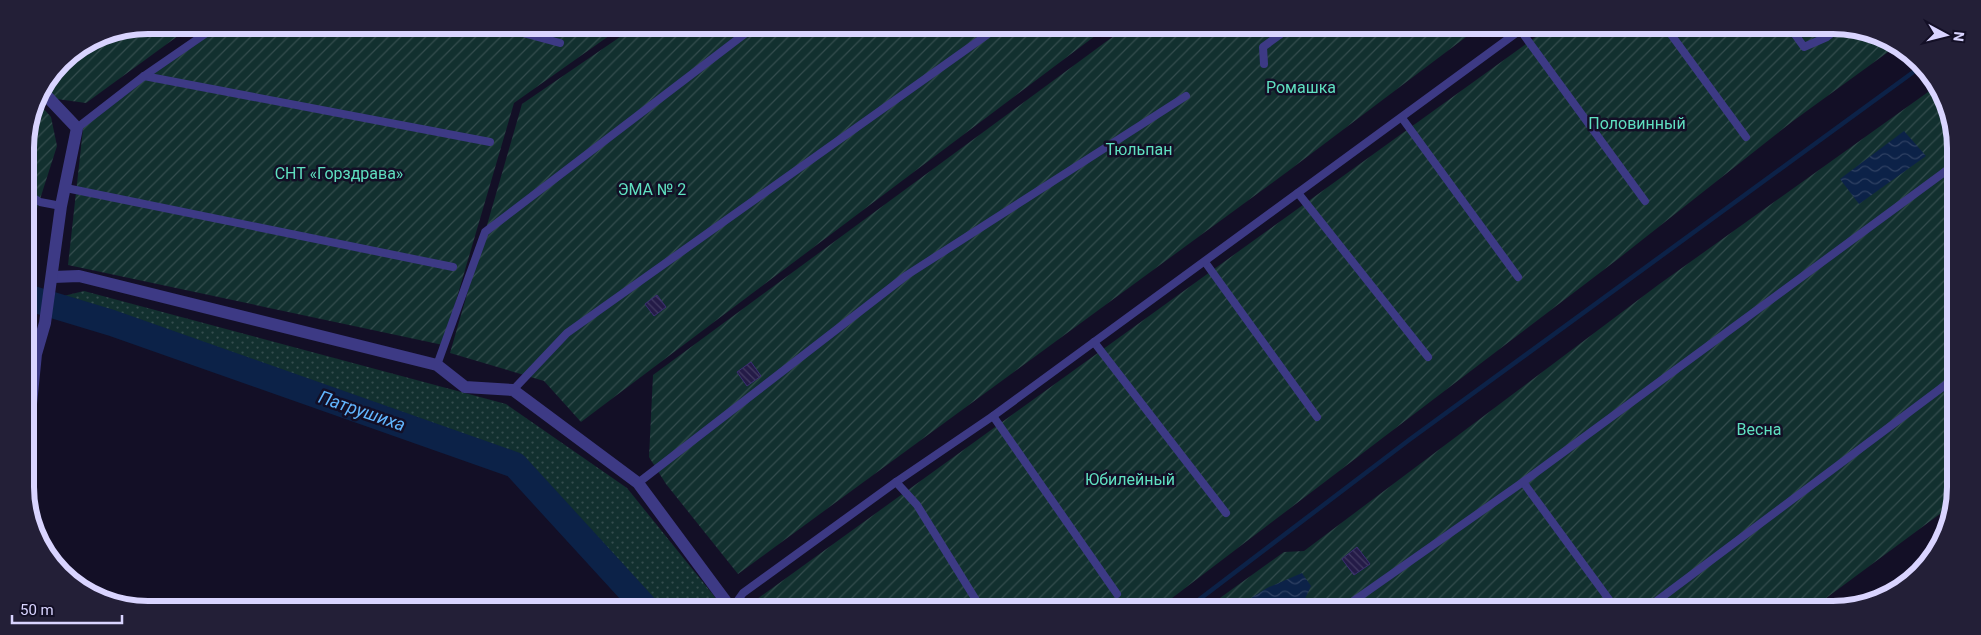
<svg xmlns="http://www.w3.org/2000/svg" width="1981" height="635" viewBox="0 0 1981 635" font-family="Roboto,sans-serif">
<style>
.grass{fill:url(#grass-dots)}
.garden{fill:url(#garden-furrows)}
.water{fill:url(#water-waves)}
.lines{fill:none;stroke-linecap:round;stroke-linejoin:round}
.stream{stroke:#0c2248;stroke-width:4.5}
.river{stroke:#0c2248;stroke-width:26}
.building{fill:url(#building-back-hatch);stroke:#3b2d73}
.service{stroke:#3d3a85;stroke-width:8}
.minor{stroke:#3d3a85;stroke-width:12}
.labels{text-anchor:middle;stroke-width:5;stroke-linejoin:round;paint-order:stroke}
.park-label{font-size:16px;fill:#5fe0c0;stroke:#130f26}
.water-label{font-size:18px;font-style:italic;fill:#62b6ff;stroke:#130f26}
.rim{fill:none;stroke:#d9d4ff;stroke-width:6}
</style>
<defs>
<pattern id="grass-dots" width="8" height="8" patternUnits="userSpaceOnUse" patternTransform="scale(1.25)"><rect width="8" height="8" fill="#12302f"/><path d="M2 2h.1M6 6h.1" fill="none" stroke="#344d4e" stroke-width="1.8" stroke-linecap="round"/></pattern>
<pattern id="garden-furrows" width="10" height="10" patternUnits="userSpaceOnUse" patternTransform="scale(1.25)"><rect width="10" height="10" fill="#12302f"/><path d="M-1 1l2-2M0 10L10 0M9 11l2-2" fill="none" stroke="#344d4e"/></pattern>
<pattern id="water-waves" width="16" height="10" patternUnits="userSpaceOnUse" patternTransform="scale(1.25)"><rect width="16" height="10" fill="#0c2248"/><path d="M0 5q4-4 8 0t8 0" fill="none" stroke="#2f4163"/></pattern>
<pattern id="building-back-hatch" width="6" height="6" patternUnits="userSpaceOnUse" patternTransform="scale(1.25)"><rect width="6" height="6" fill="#241b47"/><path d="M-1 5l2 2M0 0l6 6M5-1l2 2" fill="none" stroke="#433b63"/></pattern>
</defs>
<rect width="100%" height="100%" fill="#130f26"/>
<polygon class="grass" points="84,291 506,404 627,488 723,607 657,607 522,458 55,298"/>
<g class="garden">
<polygon points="147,25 193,25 86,103 57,99 44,85 61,61 101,34"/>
<polygon points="214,25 623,26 514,103 443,345 68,265 84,120"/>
<polygon points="636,26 1107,27 581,422 544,381 450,353 522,104"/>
<polygon points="1126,27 1478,28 1287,172 738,574 666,484 649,457 653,375"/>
<polygon points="1548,28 1866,29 1895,47 1793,121 1618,259 1159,608 765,607 757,599"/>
<polygon points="1935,87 1954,124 1952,505 1810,610 1206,608 1284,552 1304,551 1658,285"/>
<polygon points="35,99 51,117 57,146 26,243 25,140"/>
</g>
<g class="water">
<polygon points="1904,131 1926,156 1859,204 1840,179"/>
<polygon points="1302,573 1311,586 1304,601 1286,608 1235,608 1267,588"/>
</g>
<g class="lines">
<polyline class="stream" points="1188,608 1409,440 1923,65"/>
<polyline class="river" points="26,297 112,323 515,465 645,607"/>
</g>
<g class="building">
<polygon points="657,295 666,307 654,316 645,304"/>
<polygon points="751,362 761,376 747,386 737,372"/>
<polygon points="1357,547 1370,564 1354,575 1342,559"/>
</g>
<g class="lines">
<g class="service">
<polyline points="498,26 560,43"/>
<polyline points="1667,29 1746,137"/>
<polyline points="1791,29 1804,47 1827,37 1837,29"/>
<polyline points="1521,31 1645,201"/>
<polyline points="1264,64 1263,47 1289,28"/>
<polyline points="144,76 490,142"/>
<polyline points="1402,118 1518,277"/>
<polyline points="77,128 144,76 218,25"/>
<polyline points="66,188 453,267"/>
<polyline points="26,193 40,202 61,206"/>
<polyline points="1298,193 1428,357"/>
<polyline points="1205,262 1317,417"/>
<polyline points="1094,342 1226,513"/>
<polyline points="437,365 485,232 755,26"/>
<polyline points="513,390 567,333 998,27"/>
<polyline points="993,416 1117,594"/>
<polyline points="896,482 917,505 981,608"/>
<polyline points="1523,482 1616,609"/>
<polyline points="638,483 907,275 1186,96"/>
<polyline points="733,607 743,593 896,482 993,416 1523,28"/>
<polyline points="1342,609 1523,482 1954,165"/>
<polyline points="1646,609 1952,380"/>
</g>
<g class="minor">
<polyline points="53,277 79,276 437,365 465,387 513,390 638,483 730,607"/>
<polyline points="27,444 36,354 45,323 61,206 77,128 41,90"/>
</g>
</g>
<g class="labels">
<g class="park-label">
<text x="1301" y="93">Ромашка</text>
<text x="1637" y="129">Половинный</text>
<text x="1139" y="155">Тюльпан</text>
<text x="339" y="179">СНТ «Горздрава»</text>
<text x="652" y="195">ЭМА № 2</text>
<text x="1759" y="435">Весна</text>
<text x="1130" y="485">Юбилейный</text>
</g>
<g class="water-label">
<text transform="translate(362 411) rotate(19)" y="6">Патрушиха</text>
</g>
</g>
<path d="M0 0H1981V635H0ZM148 34H1833A114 114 0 0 1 1947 148V487A114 114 0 0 1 1833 601H148A114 114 0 0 1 34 487V148A114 114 0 0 1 148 34Z" fill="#231f37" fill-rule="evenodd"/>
<path class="rim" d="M148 34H1833A114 114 0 0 1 1947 148V487A114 114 0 0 1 1833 601H148A114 114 0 0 1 34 487V148A114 114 0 0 1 148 34Z"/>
<g transform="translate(1946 35) rotate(97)" stroke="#130f26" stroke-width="4" paint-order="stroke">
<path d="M0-4L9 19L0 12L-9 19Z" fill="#d9d4ff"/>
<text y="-8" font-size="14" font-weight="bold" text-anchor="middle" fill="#d9d4ff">N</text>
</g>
<path d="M12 615v8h110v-8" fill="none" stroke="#d9d4ff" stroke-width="2.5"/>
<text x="20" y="615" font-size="15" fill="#d9d4ff" stroke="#130f26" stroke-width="4" paint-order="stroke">50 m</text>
</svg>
